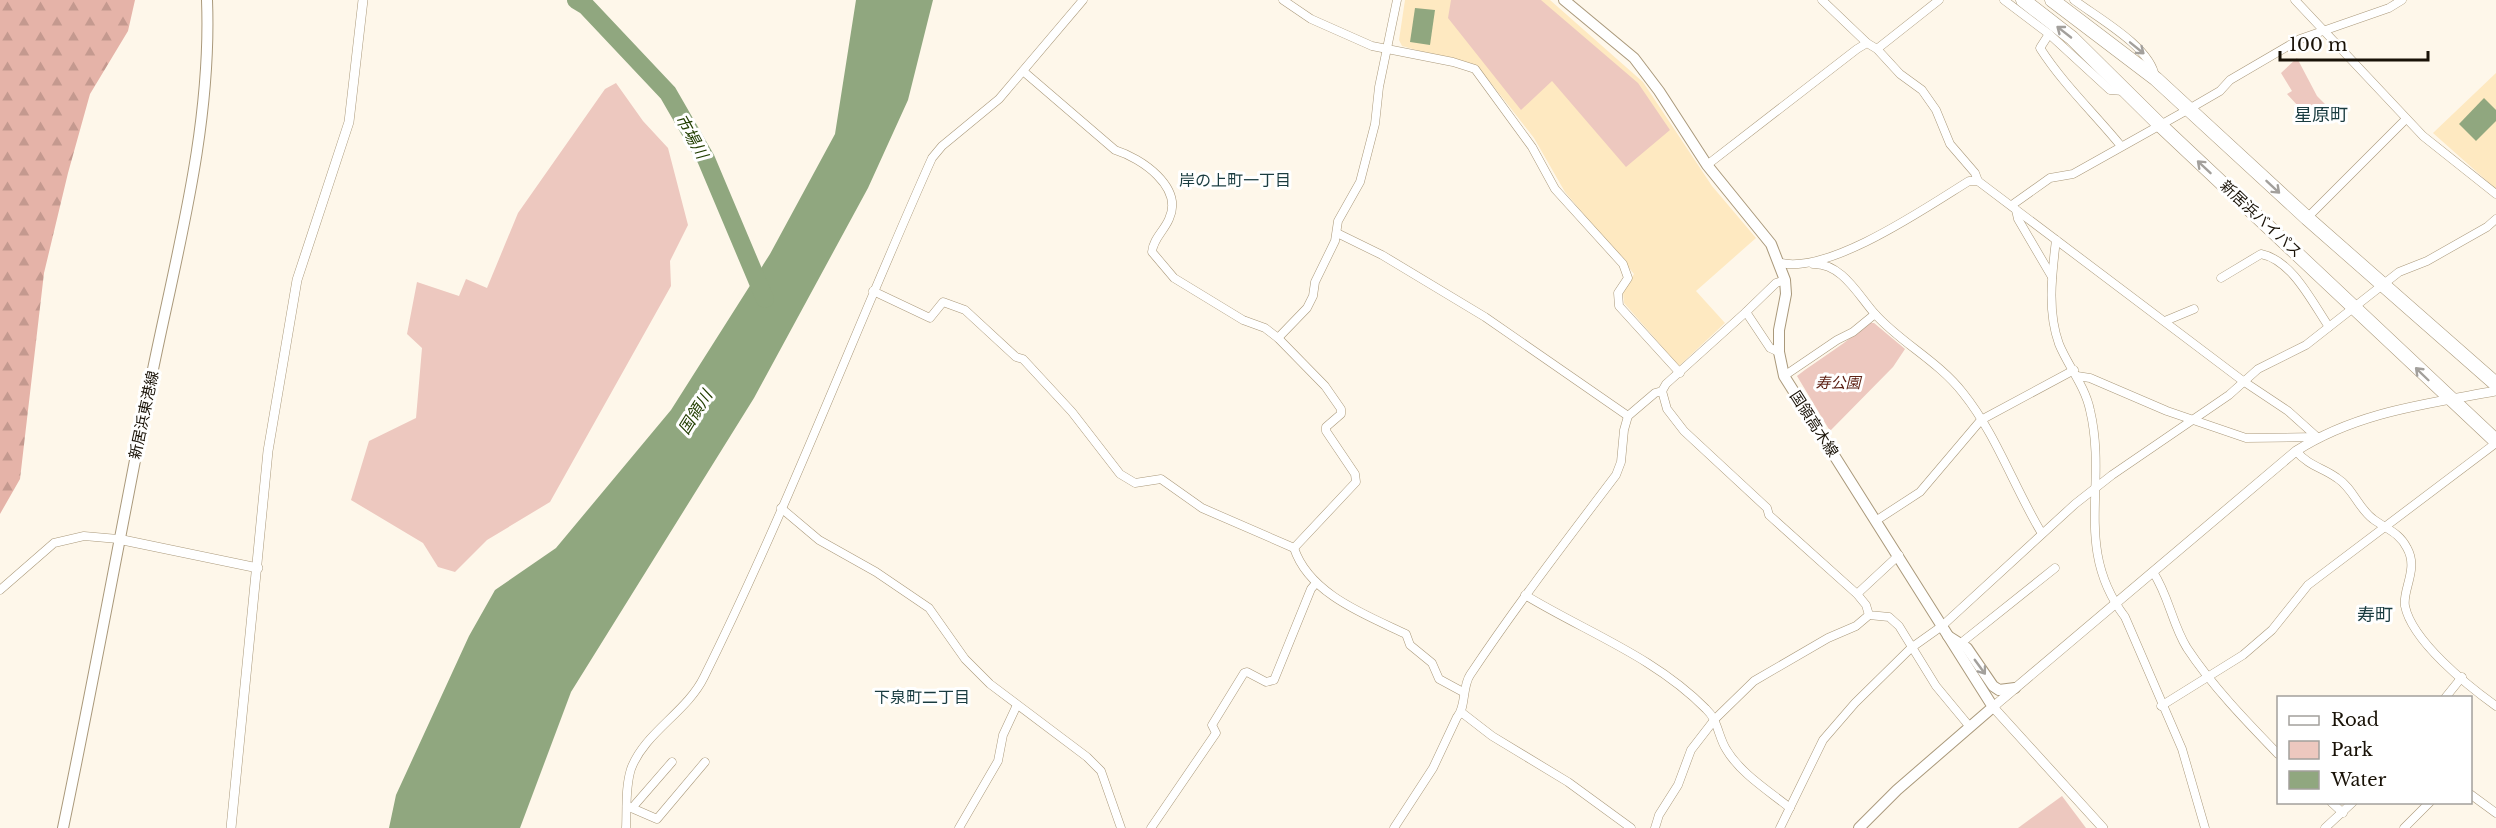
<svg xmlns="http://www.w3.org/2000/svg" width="2496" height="828" viewBox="0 0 2496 828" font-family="'Libre Baskerville','Noto Sans JP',serif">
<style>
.built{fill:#fee9c1}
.green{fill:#edc8bf}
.forest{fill:url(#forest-firs)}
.water{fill:#90a77f}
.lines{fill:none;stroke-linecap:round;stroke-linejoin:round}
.river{stroke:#90a77f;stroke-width:18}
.minor-casing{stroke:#aa997b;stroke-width:9}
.tertiary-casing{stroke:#aa997b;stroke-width:10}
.secondary-casing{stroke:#aa997b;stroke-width:12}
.trunk-casing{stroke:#aa997b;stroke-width:15}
.minor{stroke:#fff;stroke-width:8}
.tertiary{stroke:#fff;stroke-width:9}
.secondary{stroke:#fff;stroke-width:10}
.trunk{stroke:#fff;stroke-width:14}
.oneway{stroke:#a3a09c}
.labels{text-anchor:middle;stroke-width:6;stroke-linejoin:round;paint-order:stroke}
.street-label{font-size:15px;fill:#191207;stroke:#fff}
.park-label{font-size:15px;font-style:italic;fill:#5e2216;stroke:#fff}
.water-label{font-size:16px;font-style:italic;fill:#223e00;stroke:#fff}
.neighbourhood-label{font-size:16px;fill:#1a3c40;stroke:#fff}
.quarter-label{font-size:18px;fill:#1a3c40;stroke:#fff}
</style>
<defs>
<pattern id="forest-firs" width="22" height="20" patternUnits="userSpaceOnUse" patternTransform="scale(1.5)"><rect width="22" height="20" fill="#e5b3a8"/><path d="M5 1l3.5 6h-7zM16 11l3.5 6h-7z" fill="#c4998f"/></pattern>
</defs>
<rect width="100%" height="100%" fill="#fef7ea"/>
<g class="built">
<polygon points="1405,0 1550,0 1643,82 1712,186 1756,238 1696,291 1725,323 1679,366 1624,303 1623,292 1634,274 1565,192 1534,138 1479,68 1402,46 1399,40"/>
<polygon points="2496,73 2496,189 2433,133"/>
</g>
<g class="green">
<polygon points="1451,0 1541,0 1638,83 1670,130 1626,167 1552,81 1521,110 1448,18"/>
<polygon points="2297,58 2317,96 2332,111 2320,120 2310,119 2287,94 2292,91 2281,73"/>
<polygon points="616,83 643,121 668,148 688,225 670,261 671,286 550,502 487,540 455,572 438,567 423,543 351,500 369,441 416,418 422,348 407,334 417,282 459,296 466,279 487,288 518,213 605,89"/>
<path d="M 1867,323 L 1874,323 L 1905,349 L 1893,367 L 1830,431 L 1797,376 C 1819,359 1849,342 1867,323 Z"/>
<polygon points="2062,796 2086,828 2018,828"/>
</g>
<polygon class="forest" points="0,0 135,0 128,31 90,94 68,173 44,273 20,479 0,514"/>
<g class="water">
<polygon points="856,0 933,0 908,100 868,188 754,398 571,692 520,828 389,828 396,795 469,636 495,590 556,548 671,410 770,254 835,134"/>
<polygon points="1415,8 1435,10 1430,45 1410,42"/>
<polygon points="2484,98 2496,110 2496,121 2476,141 2459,124"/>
</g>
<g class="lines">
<polyline class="river" points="576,0 586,6 668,93 706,159 765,299"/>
<defs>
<g id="minor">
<polyline points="1283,0 1311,19 1372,46 1453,62 1475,69 1532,147 1555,189 1623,264 1628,278 1618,293 1619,306 1680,373"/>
<polyline points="1822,0 1867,43"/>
<polyline points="2004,0 2049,34 2110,90 2124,91"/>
<path d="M 2074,0 C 2098,18 2151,47 2155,77"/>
<polyline points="2295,0 2423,136 2496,194"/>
<path d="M 2049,34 L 2040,48 C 2063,84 2094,113 2121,146"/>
<polyline points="1877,49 1900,74 1922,90 1936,110 1950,144 1975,173 1978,181"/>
<path d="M 1023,71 L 1115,150 C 1141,158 1184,187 1169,219 C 1164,231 1153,239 1152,252 L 1174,278 L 1243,320 L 1265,328 L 1278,338 L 1325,386 L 1341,409 L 1341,414 L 1326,427 L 1326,431 L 1355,474 L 1356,482 L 1294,548"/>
<polyline points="1707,165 1857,49 1867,43 1877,49 1939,0"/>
<polyline points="2012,205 2050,178 2073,174 2189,109 2220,91 2230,80 2300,39 2389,8 2402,0"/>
<polyline points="2016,210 2018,219 2052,277"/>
<polyline points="2307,218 2406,119"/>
<polyline points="1337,233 1382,255 1485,317 1628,416"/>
<path d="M 2056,240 C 2052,274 2047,311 2059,344 C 2068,366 2085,386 2090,410 C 2108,486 2073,548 2125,617 L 2182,749 L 2205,828"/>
<path d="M 1781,263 C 1830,274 1927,207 1969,181 L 1978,181 L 2243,381 L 2288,411 L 2317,437"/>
<path d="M 1813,264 C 1842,263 1858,295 1875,314 C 1901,343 1938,361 1963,393 C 1996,434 2014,487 2041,532"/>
<path d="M 2221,278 L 2261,254 C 2292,260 2312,302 2329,327"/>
<path d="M 873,291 L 930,318 L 943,302 L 965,310 L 1016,357 L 1023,359 L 1072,412 L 1120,474 L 1135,483 L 1161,479 L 1202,508 L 1294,548 C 1309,594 1366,615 1406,634 L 1410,645 L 1432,663 L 1439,679 L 1463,692"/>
<polyline points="2165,321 2194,309"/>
<polyline points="1278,338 1307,308 1313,296 1315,282 1335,241 1338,221 1360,182 1375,124 1379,87 1397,0"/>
<polyline points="1779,352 1770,348 1746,312 1776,283 1785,280"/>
<polyline points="1784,376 1837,340 1853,332 1875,314"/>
<polyline points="2077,376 2090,378 2167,411 2246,438 2317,437"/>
<polyline points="1662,391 1667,409 1684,431 1767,508 1769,515 1857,594 1866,605 1869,615 1889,617 1899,626 1936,686 1970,727"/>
<path d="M 2296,451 C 2310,467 2322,467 2337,478 C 2353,488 2358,508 2373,519 C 2386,529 2399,532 2407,548 C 2419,569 2402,590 2405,606 C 2412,641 2468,686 2496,706"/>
<polyline points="781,508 819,540 876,572 929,608 965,659 990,684 1087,757 1101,771 1121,828"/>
<polyline points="1877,520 1920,492 1981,420 2074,370"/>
<path d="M 2153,572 C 2169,596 2172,624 2187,648 C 2212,686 2247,722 2278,754"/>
<polyline points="0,590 54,543 84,536 118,539"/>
<polyline points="1857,594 1899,555"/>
<path d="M 1525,595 C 1586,632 1655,657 1706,709 C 1718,720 1718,736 1726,749 C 1740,773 1769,791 1790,808"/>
<polyline points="1961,643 2055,568"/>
<polyline points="2445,698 2462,677"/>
<polyline points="2161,706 2243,655 2272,630 2308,585 2496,443"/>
<polyline points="1461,712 1492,736 1568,782 1631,828"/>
<polyline points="2470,794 2496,813"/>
<polyline points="2331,802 2343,813"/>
<polyline points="627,806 657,819 705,762"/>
<polyline points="632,808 672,762"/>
<path d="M 626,828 C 627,809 625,788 631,769 C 644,733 687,712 704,677 C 788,508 855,330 932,158 L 942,146 L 999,99 L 1083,0"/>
<polyline points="959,828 998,761 1003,735 1017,705"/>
<polyline points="1151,828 1216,733 1212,725 1244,673 1247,672 1266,682 1274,680 1311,589 1316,583"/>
<path d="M 1394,828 L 1433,768 L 1457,717 C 1466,708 1462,687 1470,675 C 1516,606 1566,541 1616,475 L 1621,462 L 1624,430 L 1628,416 L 1655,393 L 1662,391 L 1666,384 L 1746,312"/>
<polyline points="1655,828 1659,815 1678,785 1691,750 1715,719 1754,681 1828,638 1856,626 1869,615"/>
<polyline points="1780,828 1823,740 1855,703 1911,648 1942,626 2075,504 2112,475 2229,395 2258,369 2306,345 2399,272 2427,261 2487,227 2496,219"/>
<polyline points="2325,828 2353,802"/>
<polyline points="2404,828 2430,802"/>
</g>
<g id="tertiary">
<polyline points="118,539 258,568"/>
<polyline points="231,828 268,451 297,280 349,122 363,0"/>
<path d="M 2103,828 L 1993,707 L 2296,451 C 2357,412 2426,404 2496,391"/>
</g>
<g id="secondary">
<polyline points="1564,0 1634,58 1659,91 1707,165 1771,244 1785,280 1786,294 1779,330 1779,352 1784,376 1993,707 1897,790 1859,828"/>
<polyline points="1948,636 1967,648 1993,686 1999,690 2015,688"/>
<path d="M 63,828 C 94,679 121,529 151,379 C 176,255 212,128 207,0"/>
</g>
<g id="trunk">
<polyline points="2023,0 2072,38 2159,124 2496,441"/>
<polyline points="2052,0 2156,79 2307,218 2496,384"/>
</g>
</defs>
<use href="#minor" class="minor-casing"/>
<use href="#tertiary" class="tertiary-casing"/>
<use href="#secondary" class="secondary-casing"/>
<use href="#trunk" class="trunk-casing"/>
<use href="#minor" class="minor"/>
<use href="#tertiary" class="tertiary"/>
<use href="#secondary" class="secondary"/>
<use href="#trunk" class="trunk"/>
</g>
<defs><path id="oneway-shaft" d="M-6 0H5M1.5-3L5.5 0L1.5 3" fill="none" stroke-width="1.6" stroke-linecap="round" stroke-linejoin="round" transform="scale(1.5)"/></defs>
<g class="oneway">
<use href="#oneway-shaft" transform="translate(2064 32) rotate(-142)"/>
<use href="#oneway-shaft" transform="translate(2137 48) rotate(39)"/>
<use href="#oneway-shaft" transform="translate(2204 167) rotate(-137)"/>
<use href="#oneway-shaft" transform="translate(2273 187) rotate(43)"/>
<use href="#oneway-shaft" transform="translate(2422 374) rotate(-136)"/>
<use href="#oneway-shaft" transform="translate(1980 667) rotate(54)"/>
</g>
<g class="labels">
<g class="street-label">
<text transform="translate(2261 219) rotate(43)" y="5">新居浜バイパス</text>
<text transform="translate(144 415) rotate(-78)" y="5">新居浜東港線</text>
<text transform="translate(1814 424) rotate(57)" y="5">国領高木線</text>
</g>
<g class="park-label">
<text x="1838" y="388">寿公園</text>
</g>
<g class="water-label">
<text transform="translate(692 136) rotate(61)" y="6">市場川</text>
<text transform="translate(695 412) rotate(-58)" y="6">国領川</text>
</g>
<g class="neighbourhood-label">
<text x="1235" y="186">岸の上町一丁目</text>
<text x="922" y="703">下泉町二丁目</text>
</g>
<g class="quarter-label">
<text x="2321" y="121">星原町</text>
<text x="2375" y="621">寿町</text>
</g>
</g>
<rect x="2277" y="696" width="195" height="108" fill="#ffffff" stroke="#a3a09c" stroke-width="1.5"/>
<rect x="2289" y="716" width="30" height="9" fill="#ffffff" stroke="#a3a09c" stroke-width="1.5"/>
<text x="2331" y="726" font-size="18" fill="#191207">Road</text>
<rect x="2289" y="741" width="30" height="18" fill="#edc8bf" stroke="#a3a09c" stroke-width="1.5"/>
<text x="2331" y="756" font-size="18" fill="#191207">Park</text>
<rect x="2289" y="771" width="30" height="18" fill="#90a77f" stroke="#a3a09c" stroke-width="1.5"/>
<text x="2331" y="786" font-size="18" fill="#191207">Water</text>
<path d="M2280 51v9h148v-9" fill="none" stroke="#191207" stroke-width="3"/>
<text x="2289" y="51" font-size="18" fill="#191207" stroke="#ffffff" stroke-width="4.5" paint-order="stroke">100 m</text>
</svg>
